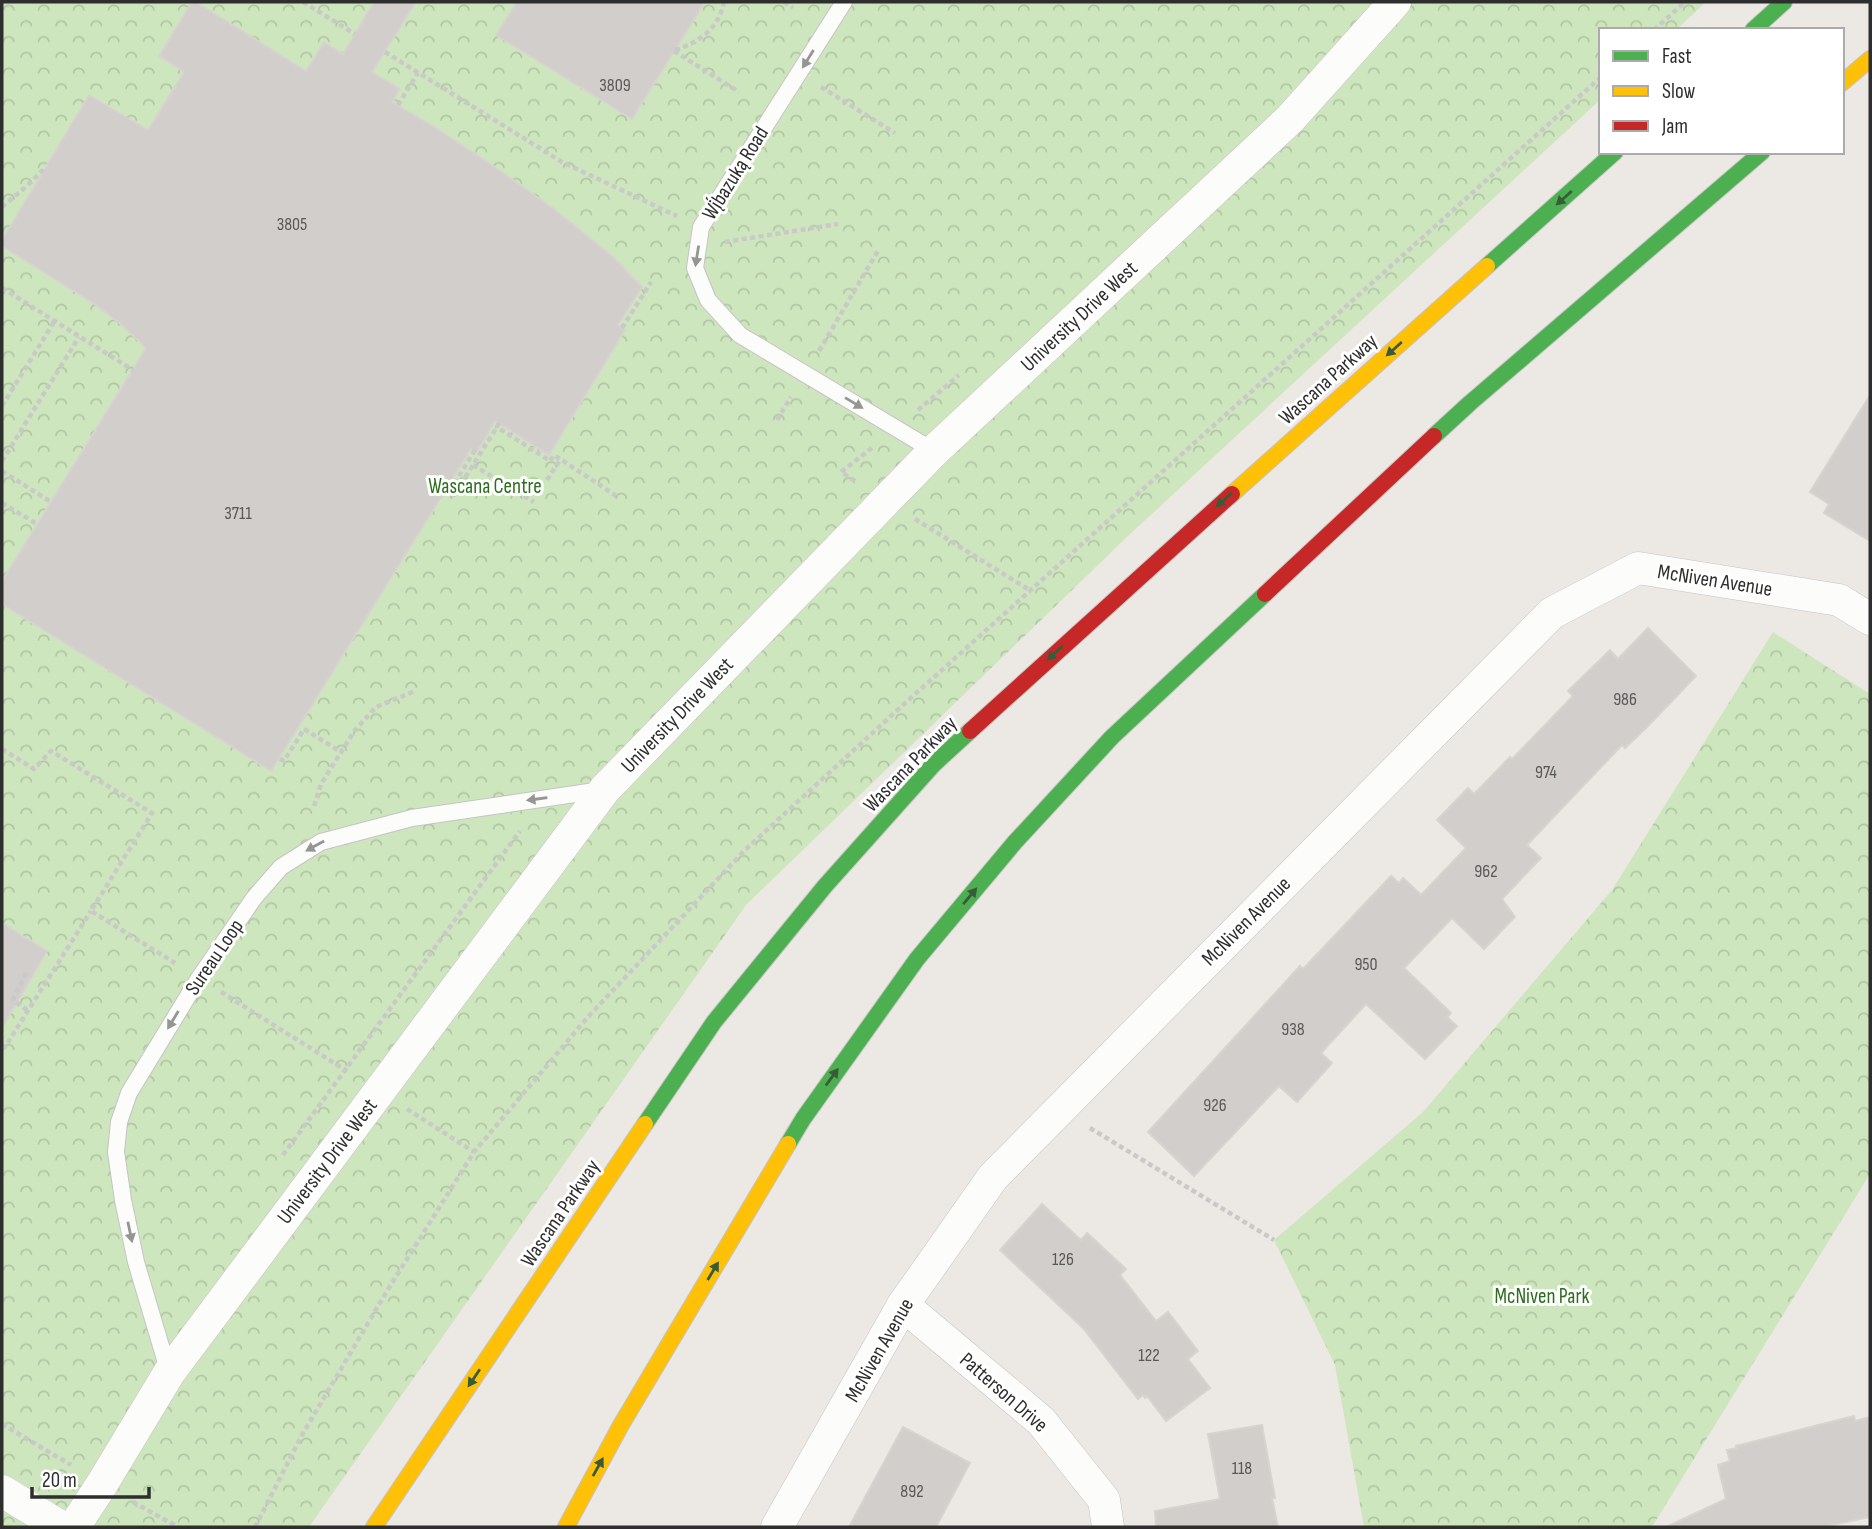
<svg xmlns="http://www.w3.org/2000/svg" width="1872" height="1529" viewBox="0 0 1872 1529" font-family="'Sofia Sans Condensed',sans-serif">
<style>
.park{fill:url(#park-crowns)}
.building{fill:#d1cecb;stroke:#d7d4d0;stroke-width:2}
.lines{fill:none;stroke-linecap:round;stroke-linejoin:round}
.lane-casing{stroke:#c5c4c5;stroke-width:18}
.street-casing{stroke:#c5c4c5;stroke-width:33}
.fast-casing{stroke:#c5c4c5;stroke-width:18}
.slow-casing{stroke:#c5c4c5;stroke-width:18}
.jam-casing{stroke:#c5c4c5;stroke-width:18}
.path{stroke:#c9c9c8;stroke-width:4.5;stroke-dasharray:5 3.5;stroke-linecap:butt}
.lane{stroke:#fcfcfb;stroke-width:16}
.street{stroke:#fcfcfb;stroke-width:32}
.fast{stroke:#4caf50;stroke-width:16}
.slow{stroke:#ffc107;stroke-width:16}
.jam{stroke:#c62828;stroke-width:16}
.oneway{fill:#959594}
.oneway2{fill:#385b3a}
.labels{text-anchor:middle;stroke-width:6;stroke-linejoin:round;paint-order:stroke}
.number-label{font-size:18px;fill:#585857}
.street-label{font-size:21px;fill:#2e2e2e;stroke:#fff}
.park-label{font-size:21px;fill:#2c6e1b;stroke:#fff}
</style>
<defs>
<pattern id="park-crowns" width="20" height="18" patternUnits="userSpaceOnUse" patternTransform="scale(1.75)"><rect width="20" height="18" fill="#cee6be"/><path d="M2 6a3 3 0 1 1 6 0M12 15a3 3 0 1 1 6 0" fill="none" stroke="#b1c6a4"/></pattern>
</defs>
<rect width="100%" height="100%" fill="#ece8e4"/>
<g class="park">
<polygon points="2,2 1706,2 1676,30 1601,30 1601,99 1129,535 746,905 309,1527 2,1527"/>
<polygon points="1773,632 1870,694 1870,1174 1652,1527 1364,1527 1335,1365 1274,1240 1423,1112 1612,890"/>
</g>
<g class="building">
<polygon points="192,2 196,2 306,71 324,42 343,54 374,2 416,2 372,72 400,89 392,102 436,128 489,163 554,209 612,256 642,287 618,325 625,330 549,455 495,421 477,452 471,449 271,771 2,604 2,581 146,348 123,326 96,305 2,246 2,240 89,95 148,130 184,72 159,56"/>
<polygon points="517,2 705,2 632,119 496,35"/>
<polygon points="1870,395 1870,541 1824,513 1829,504 1810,492"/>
<polygon points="1648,628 1696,676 1649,725 1625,748 1622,745 1527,845 1541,858 1502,899 1515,917 1484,949 1452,918 1404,968 1451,1013 1447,1017 1457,1026 1425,1059 1366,1004 1321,1053 1332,1063 1297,1102 1279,1086 1194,1176 1148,1132 1300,966 1303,969 1391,876 1399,883 1403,878 1421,895 1466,848 1437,820 1468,788 1474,794 1510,757 1512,759 1573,696 1568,691 1610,650 1618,659"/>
<polygon points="2,923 47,951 2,1028"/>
<polygon points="1042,1204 1081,1240 1087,1233 1126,1269 1120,1275 1156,1321 1168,1312 1198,1351 1188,1359 1210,1388 1166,1421 1147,1396 1145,1398 1143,1395 1138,1399 1083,1328 1000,1250"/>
<polygon points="1854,1416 1855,1421 1870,1417 1870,1517 1822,1527 1666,1527 1726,1499 1718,1465 1730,1461 1727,1450 1737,1448 1736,1446"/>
<polygon points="1262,1425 1275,1498 1272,1498 1278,1527 1156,1527 1155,1511 1220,1499 1208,1434"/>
<polygon points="903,1427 970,1463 936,1527 849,1527"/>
</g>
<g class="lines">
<defs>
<g id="lane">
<polyline points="844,2 701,227 695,268 708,300 740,335 934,451"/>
<polyline points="169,1373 136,1262 123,1200 116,1152 119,1122 129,1093 199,978 254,898 281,867 321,842 412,818 602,790"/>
</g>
<g id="street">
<polyline points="903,1305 1041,1421 1104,1500 1108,1527"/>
<polyline points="2,1491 61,1527"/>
<polyline points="74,1527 102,1484 169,1373 605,789 934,451 1290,119 1395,2"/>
<polyline points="777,1527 903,1305 993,1177 1552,613 1638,568 1839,600 1870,619"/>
</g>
<g id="fast">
<polyline points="1753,30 1784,2"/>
<polyline points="1487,266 1615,152"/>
<polyline points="1434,436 1470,403 1762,152"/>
<polyline points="645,1124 714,1022 825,886 934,764 970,731"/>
<polyline points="788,1144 803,1119 917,959 1015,842 1112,737 1265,594"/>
</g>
<g id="slow">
<polyline points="1842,83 1870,59"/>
<polyline points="1232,494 1487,266"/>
<polyline points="374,1527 645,1124"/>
<polyline points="566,1527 621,1425 788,1144"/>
</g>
<g id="jam">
<polyline points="1265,594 1434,436"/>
<polyline points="970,731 1232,494"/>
</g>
</defs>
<use href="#lane" class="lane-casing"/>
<use href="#street" class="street-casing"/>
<use href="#fast" class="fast-casing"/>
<use href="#slow" class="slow-casing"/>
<use href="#jam" class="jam-casing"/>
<g class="path">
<polyline points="303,2 355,34"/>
<polyline points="784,2 793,8"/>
<polyline points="1654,30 1685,2"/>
<path d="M 675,50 C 700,42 719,28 724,2"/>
<polyline points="674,51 739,92"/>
<polyline points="385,52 562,162 677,216"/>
<polyline points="821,87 895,133"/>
<polyline points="398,105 418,73"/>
<polyline points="2,207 28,185 46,167"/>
<polyline points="725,242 838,224"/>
<polyline points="2,288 133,370"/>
<polyline points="622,328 651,282"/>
<polyline points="819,351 879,249"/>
<polyline points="2,406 54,322"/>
<polyline points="918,410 959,375"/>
<polyline points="777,420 791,397"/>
<polyline points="499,423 497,427 550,461 554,455 618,497"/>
<polyline points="475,450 449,492 454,495 497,427"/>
<polyline points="2,461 79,337"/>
<polyline points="473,465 534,502"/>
<polyline points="2,471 51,502"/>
<polyline points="547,480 560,460"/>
<polyline points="855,481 841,472 873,447"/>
<polyline points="2,503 37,524"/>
<polyline points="915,519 1031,591"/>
<polyline points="2,749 34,769 51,751 152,813 91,911 175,963"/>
<polyline points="280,759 284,761 304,729 341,752"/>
<polyline points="314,806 321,784 355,730 376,707 415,691"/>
<polyline points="26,973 13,1000 28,1011"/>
<polyline points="221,992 347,1071"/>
<polyline points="2,1045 5,1047 91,911"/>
<polyline points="407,1109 474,1152"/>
<polyline points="1090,1128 1274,1240"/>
<polyline points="283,1155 520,831"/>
<polyline points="2,1424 71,1465"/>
<polyline points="133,1502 178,1527"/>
<polyline points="255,1527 302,1435 387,1291 474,1152 587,1018 745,850 903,705 1601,77"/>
</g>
<use href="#lane" class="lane"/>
<use href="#street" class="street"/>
<use href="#fast" class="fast"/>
<use href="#slow" class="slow"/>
<use href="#jam" class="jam"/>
</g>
<defs><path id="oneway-solid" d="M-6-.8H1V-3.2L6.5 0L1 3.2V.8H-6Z" transform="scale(1.75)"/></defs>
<g class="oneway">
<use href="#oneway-solid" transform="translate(808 59) rotate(122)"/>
<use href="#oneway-solid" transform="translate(697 256) rotate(99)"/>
<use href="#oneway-solid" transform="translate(854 403) rotate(31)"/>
<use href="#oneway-solid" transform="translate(537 799) rotate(172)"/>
<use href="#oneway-solid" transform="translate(315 846) rotate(151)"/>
<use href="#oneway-solid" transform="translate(173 1020) rotate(121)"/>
<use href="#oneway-solid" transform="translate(130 1232) rotate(78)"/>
</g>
<g class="oneway2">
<use href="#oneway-solid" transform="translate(1564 198) rotate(138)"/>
<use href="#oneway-solid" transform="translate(1394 349) rotate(138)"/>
<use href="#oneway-solid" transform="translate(1224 500) rotate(138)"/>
<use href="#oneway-solid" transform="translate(1055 653) rotate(138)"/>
<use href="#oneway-solid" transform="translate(970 896) rotate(-50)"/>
<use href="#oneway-solid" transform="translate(832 1077) rotate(-54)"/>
<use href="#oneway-solid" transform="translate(713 1271) rotate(-59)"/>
<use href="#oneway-solid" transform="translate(474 1378) rotate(124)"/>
<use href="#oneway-solid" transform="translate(598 1467) rotate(-61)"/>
</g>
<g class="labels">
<g class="number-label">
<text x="615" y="91">3809</text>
<text x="292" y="230">3805</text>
<text x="238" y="519">3711</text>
<text x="1625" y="705">986</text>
<text x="1546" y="778">974</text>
<text x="1486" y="877">962</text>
<text x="1366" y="970">950</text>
<text x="1293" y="1035">938</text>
<text x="1215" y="1111">926</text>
<text x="1063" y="1265">126</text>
<text x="1149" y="1361">122</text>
<text x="1242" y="1474">118</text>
<text x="912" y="1497">892</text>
</g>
<g class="street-label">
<text transform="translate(735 173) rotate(-58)" y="7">Wį́bazuką Road</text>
<text transform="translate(1079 316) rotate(-43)" y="7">University Drive West</text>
<text transform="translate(1328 379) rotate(-42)" y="7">Wascana Parkway</text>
<text transform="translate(1715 580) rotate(9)" y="7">McNiven Avenue</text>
<text transform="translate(677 715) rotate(-46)" y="7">University Drive West</text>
<text transform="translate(910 764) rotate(-46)" y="7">Wascana Parkway</text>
<text transform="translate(1246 921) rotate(-45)" y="7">McNiven Avenue</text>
<text transform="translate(214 957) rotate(-56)" y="7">Sureau Loop</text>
<text transform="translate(327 1161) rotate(-53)" y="7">University Drive West</text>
<text transform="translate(560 1213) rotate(-56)" y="7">Wascana Parkway</text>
<text transform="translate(879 1350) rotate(-60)" y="7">McNiven Avenue</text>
<text transform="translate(1004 1392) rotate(41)" y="7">Patterson Drive</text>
</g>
<g class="park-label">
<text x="485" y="493">Wascana Centre</text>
<text x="1542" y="1303">McNiven Park</text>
</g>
</g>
<rect width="1872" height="1529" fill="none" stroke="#2e2e2e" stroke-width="7"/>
<rect x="1599" y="28" width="245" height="126" fill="#ffffff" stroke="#ababab" stroke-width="2"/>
<rect x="1613" y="51" width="35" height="10" fill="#4caf50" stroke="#ababab" stroke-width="2"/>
<text x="1662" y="63" font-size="21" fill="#2e2e2e">Fast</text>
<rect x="1613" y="86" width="35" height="10" fill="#ffc107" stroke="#ababab" stroke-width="2"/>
<text x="1662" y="98" font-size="21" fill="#2e2e2e">Slow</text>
<rect x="1613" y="121" width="35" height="10" fill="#c62828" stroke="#ababab" stroke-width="2"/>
<text x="1662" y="133" font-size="21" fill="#2e2e2e">Jam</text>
<path d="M32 1487v10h117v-10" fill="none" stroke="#2e2e2e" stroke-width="3.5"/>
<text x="42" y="1487" font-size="21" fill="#2e2e2e" stroke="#ffffff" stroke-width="5" paint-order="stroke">20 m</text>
</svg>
